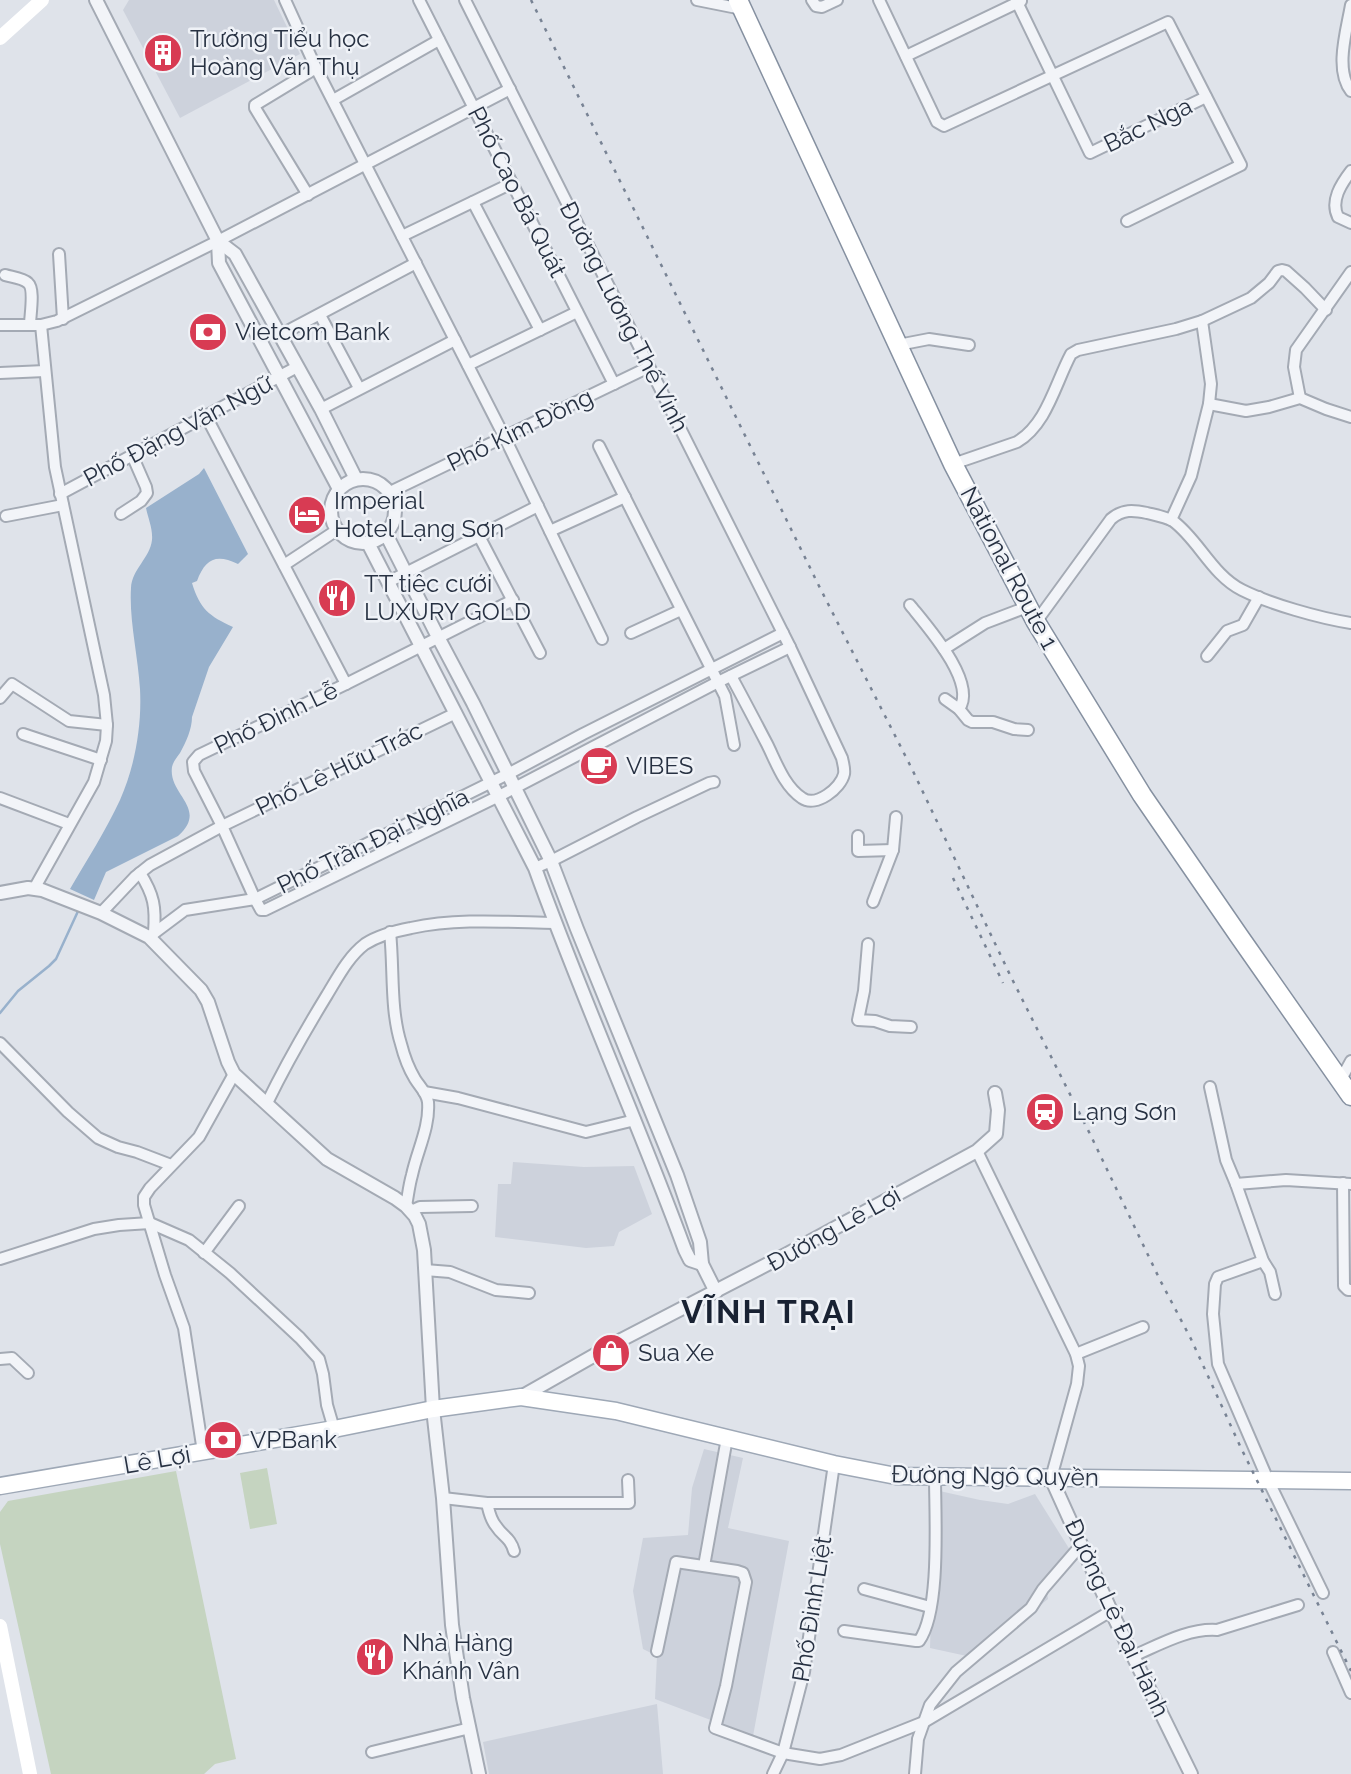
<svg xmlns="http://www.w3.org/2000/svg" width="1351" height="1774" viewBox="0 0 1351 1774" font-family="Raleway,sans-serif">
<style>
.built{fill:#cdd2dc}
.green{fill:#c5d4c0}
.water{fill:#98b1cc}
.lines{fill:none;stroke-linecap:round;stroke-linejoin:round}
.stream{stroke:#98b1cc;stroke-width:2.5}
.minor-casing{stroke:#a4aab4;stroke-width:14}
.tertiary-casing{stroke:#a4aab4;stroke-width:16}
.primary-casing{stroke:#9ea8b6;stroke-width:19}
.trunk-casing{stroke:#8691a1;stroke-width:21}
.minor{stroke:#f2f4f8;stroke-width:10}
.tertiary{stroke:#f2f4f8;stroke-width:12}
.secondary{stroke:#fff;stroke-width:14}
.primary{stroke:#fff;stroke-width:16}
.trunk{stroke:#fff;stroke-width:18}
.rail{stroke:#788394;stroke-width:2.5;stroke-dasharray:3.5 7;stroke-linecap:butt}
.labels{text-anchor:middle;stroke-width:5;stroke-linejoin:round;paint-order:stroke}
.poi-label{font-size:24px;fill:#273142;stroke:#eff2f7;text-anchor:start}
.street-label{font-size:24px;fill:#273142;stroke:#eff2f7}
.district-label{font-size:32px;font-weight:bold;letter-spacing:2px;fill:#192233;stroke:#eff2f7}
</style>
<rect width="100%" height="100%" fill="#dfe3ea"/>
<g class="built">
<polygon points="129,0 274,0 300,54 180,118 123,10"/>
<polygon points="513,1162 584,1167 634,1166 652,1214 619,1232 614,1246 586,1248 495,1237 498,1184 511,1184"/>
<polygon points="704,1449 743,1458 728,1528 789,1541 753,1736 655,1699 657,1656 643,1649 633,1591 643,1538 688,1535 692,1488"/>
<polygon points="935,1490 980,1500 1008,1504 1035,1494 1075,1558 1047,1592 1048,1599 976,1658 930,1648"/>
<polygon points="657,1704 663,1774 489,1774 483,1742"/>
</g>
<g class="green">
<polygon points="267,1468 277,1524 250,1529 240,1473"/>
<polygon points="176,1471 236,1759 215,1764 204,1774 51,1774 0,1544 0,1512 8,1501"/>
</g>
<path class="water" d="M 204,468 L 248,554 L 238,564 C 215,553 205,560 197,581 L 192,583 C 200,609 209,616 233,627 L 209,667 L 192,717 C 192,729 186,742 180,753 C 177,757 173,762 172,767 C 168,795 209,808 178,836 L 106,872 L 94,900 L 70,889 C 87,860 106,830 120,800 C 135,766 142,726 140,689 C 138,656 129,620 131,588 C 132,569 150,558 152,540 C 153,529 148,518 146,508 L 199,474 Z"/>
<g class="lines">
<polyline class="stream" points="0,1013 18,991 49,966 56,959 79,909"/>
<defs>
<g id="minor">
<polyline points="285,0 316,68 505,438 602,639"/>
<polyline points="419,0 614,384"/>
<path d="M 465,0 L 790,647 L 842,758 C 843,763 845,769 844,774 C 841,788 816,808 802,798 C 784,786 776,762 767,744 C 755,721 743,698 731,676"/>
<polyline points="697,0 742,9"/>
<polyline points="812,0 816,6 822,7 837,0"/>
<polyline points="879,0 937,122 944,126 1168,22 1241,165 1127,221"/>
<polyline points="1016,0 1090,153 1206,97"/>
<path d="M 1351,5 C 1347,29 1334,70 1351,91"/>
<polyline points="906,56 1021,1"/>
<polyline points="333,100 439,40"/>
<path d="M 1351,171 C 1341,184 1330,201 1338,217 L 1351,223"/>
<polyline points="308,195 255,108 255,105 316,68"/>
<polyline points="473,202 540,330"/>
<polyline points="402,236 512,183"/>
<polyline points="59,254 63,319"/>
<path d="M 5,275 C 11,277 23,278 28,283 C 35,289 30,315 30,325"/>
<polyline points="320,315 359,388"/>
<polyline points="0,325 41,325 57,321 218,241 510,89"/>
<polyline points="280,335 416,263"/>
<polyline points="898,345 929,339 969,345"/>
<polyline points="468,365 577,312"/>
<polyline points="0,373 45,371"/>
<polyline points="1300,398 1294,367 1296,350 1351,272"/>
<polyline points="1209,404 1246,411 1269,407 1300,398 1326,409 1351,417"/>
<polyline points="321,409 455,340"/>
<polyline points="206,416 346,684"/>
<polyline points="599,446 725,696 734,745"/>
<path d="M 953,464 L 1017,442 C 1047,424 1055,384 1071,354 L 1078,350 L 1176,329 L 1202,321 L 1251,298 L 1269,283 L 1278,271 L 1282,270 L 1286,271 L 1305,288 L 1326,310"/>
<polyline points="390,492 649,367"/>
<polyline points="60,494 297,367"/>
<polyline points="121,514 141,501 147,493 146,487 132,455"/>
<polyline points="6,516 63,505"/>
<polyline points="1171,520 1191,476 1209,404 1211,384 1202,321"/>
<polyline points="550,531 625,497"/>
<polyline points="479,536 540,653"/>
<polyline points="284,565 337,530"/>
<polyline points="388,582 538,506"/>
<polyline points="513,600 346,684 199,755 193,762 194,771 222,826 255,899 261,910 265,910 499,796 718,682 790,647"/>
<path d="M 910,605 C 926,625 978,683 959,709"/>
<path d="M 1036,622 L 1111,519 C 1123,509 1133,510 1147,513 C 1155,515 1166,517 1173,521 C 1198,539 1212,575 1242,590 C 1270,604 1319,618 1351,623"/>
<polyline points="631,633 681,610"/>
<polyline points="944,649 985,623 1027,607"/>
<polyline points="1207,656 1227,631 1243,625 1259,597"/>
<polyline points="0,698 12,684 69,721 107,725"/>
<polyline points="945,699 959,709 968,720 972,722 993,722 1014,729 1028,730"/>
<polyline points="23,734 101,760"/>
<polyline points="0,798 69,824"/>
<polyline points="858,836 858,851 893,850"/>
<polyline points="535,868 551,861 637,817 709,783 714,782"/>
<path d="M 140,873 C 154,895 156,907 154,933"/>
<polyline points="34,889 94,782 106,741 107,725 104,695 55,467 41,325"/>
<polyline points="873,902 893,850 896,817"/>
<polyline points="101,913 135,877 150,865 222,826 456,713"/>
<path d="M 390,932 C 394,969 390,1009 401,1044 C 404,1056 409,1069 415,1079 C 420,1087 427,1093 428,1102 C 430,1127 417,1151 412,1175 C 409,1185 408,1196 406,1206"/>
<polyline points="149,937 185,910 255,899 508,774 583,734 783,633"/>
<polyline points="868,944 864,991 858,1020 875,1021 890,1026 911,1027"/>
<polyline points="0,1043 68,1112 98,1138 118,1147 137,1152 171,1165"/>
<polyline points="1340,1081 1351,1061"/>
<polyline points="1210,1087 1226,1160 1236,1184 1263,1261 1270,1272 1275,1294"/>
<polyline points="424,1092 458,1098 586,1132 635,1120"/>
<path d="M 267,1103 C 285,1066 305,1031 327,995 C 338,977 348,957 365,944 C 379,935 395,931 411,928 C 458,918 506,922 555,923"/>
<polyline points="977,1151 1076,1354 1079,1366 1077,1384 1051,1478"/>
<polyline points="1343,1183 1344,1286 1348,1290 1351,1290"/>
<polyline points="1236,1184 1286,1180 1351,1184"/>
<polyline points="411,1211 420,1207 472,1206"/>
<polyline points="204,1253 239,1206"/>
<polyline points="0,1259 94,1229 119,1225 150,1223 189,1240 230,1273 300,1338 319,1359 323,1374 327,1405 334,1429"/>
<polyline points="1263,1261 1218,1277 1215,1284 1213,1314 1218,1364 1268,1480 1323,1593"/>
<polyline points="425,1270 450,1272 496,1290 529,1293"/>
<polyline points="1076,1354 1143,1327"/>
<polyline points="0,1359 12,1358 28,1373"/>
<polyline points="203,1452 184,1328 165,1275 144,1205 144,1197 150,1188 199,1137 234,1074"/>
<polyline points="443,1498 487,1503 629,1503 628,1480"/>
<path d="M 487,1503 C 489,1511 490,1519 496,1526 C 503,1537 510,1537 514,1551"/>
<polyline points="704,1566 727,1438"/>
<polyline points="864,1589 930,1607"/>
<path d="M 844,1631 L 916,1641 L 919,1641 C 941,1611 935,1516 935,1477"/>
<polyline points="657,1651 676,1562 737,1571 743,1573 746,1582 726,1686 715,1728 783,1753 820,1759 841,1755 924,1722 1111,1611"/>
<polyline points="1333,1652 1351,1693"/>
<path d="M 1133,1656 C 1159,1645 1188,1628 1217,1630 L 1298,1605"/>
<polyline points="372,1752 470,1728"/>
<polyline points="773,1774 783,1753 804,1672 834,1464"/>
<polyline points="915,1774 918,1739 930,1705 956,1672 1031,1608 1043,1589 1081,1545"/>
</g>
<g id="tertiary">
<polyline points="96,0 218,241 235,254 321,409 356,479"/>
<polyline points="218,241 219,263 339,489"/>
<circle cx="363" cy="511" r="32"/>
<polyline points="386,534 438,637 473,703 551,861 577,929 677,1175 700,1242 702,1264 716,1292"/>
<path d="M 368,543 L 535,868 C 581,996 638,1122 685,1250 L 690,1260 L 702,1264"/>
<polyline points="0,893 28,888 42,890 101,913 149,937 201,990 208,1002 228,1062 234,1074 327,1159 395,1198 406,1206 415,1216 419,1224 424,1250 433,1409 443,1498 452,1625 463,1698 479,1774"/>
<polyline points="521,1397 623,1339 787,1254 977,1151 996,1134 998,1110 995,1093"/>
<polyline points="1051,1478 1111,1611 1191,1774"/>
</g>
<polyline id="primary" points="0,1486 334,1429 433,1409 521,1397 616,1411 834,1464 896,1476 1351,1481"/>
<polyline id="trunk" points="738,0 953,464 1036,622 1142,795 1239,936 1351,1096"/>
</defs>
<use href="#minor" class="minor-casing"/>
<use href="#tertiary" class="tertiary-casing"/>
<use href="#primary" class="primary-casing"/>
<use href="#trunk" class="trunk-casing"/>
<use href="#minor" class="minor"/>
<use href="#tertiary" class="tertiary"/>
<g class="secondary">
<polyline points="0,38 42,0"/>
<polyline points="0,1626 30,1774"/>
</g>
<use href="#primary" class="primary"/>
<use href="#trunk" class="trunk"/>
<g class="rail">
<polyline points="531,0 818,584 912,769 1011,977 1091,1136 1160,1280 1191,1339 1241,1448 1351,1671"/>
<polyline points="953,878 1003,983"/>
</g>
</g>
<defs>
<symbol id="building-disc" viewBox="-11 -11 22 22"><circle r="9.5" fill="#d83b53" stroke="#eff2f7"/><path d="M-4-6H4V6H1V3H-1V6H-4ZM-2.5-4.3h1.7v1.8h-1.7ZM.8-4.3h1.7v1.8H.8ZM-2.5-1h1.7V.8h-1.7ZM.8-1h1.7V.8H.8Z" fill="#fff"/></symbol>
<symbol id="bank-disc" viewBox="-11 -11 22 22"><circle r="9.5" fill="#d83b53" stroke="#eff2f7"/><path d="M-6-4H6V4H-6ZM0-2.3a2.3 2.3 0 1 0 0 4.6a2.3 2.3 0 1 0 0-4.6Z" fill="#fff"/></symbol>
<symbol id="hotel-disc" viewBox="-11 -11 22 22"><circle r="9.5" fill="#d83b53" stroke="#eff2f7"/><path d="M-6-4.5h1.5V1H6V5H4.5V3h-9V5H-6ZM-4 0a1.8 1.8 0 1 1 3.6 0ZM.5 0V-2.5h3Q6-2.5 6 0Z" fill="#fff"/></symbol>
<symbol id="restaurant-disc" viewBox="-11 -11 22 22"><circle r="9.5" fill="#d83b53" stroke="#eff2f7"/><path d="M-5-6h1v4h1v-4h1v4h1v-4h1v5L-1.5 .5V6h-2V.5L-5-1ZM5-6V6H3V1.5H1.5Q1.5-4 5-6Z" fill="#fff"/></symbol>
<symbol id="cafe-disc" viewBox="-11 -11 22 22"><circle r="9.5" fill="#d83b53" stroke="#eff2f7"/><path d="M-5.5-4.5H6V0H3Q3 3.5 0 3.5H-2.5Q-5.5 3.5-5.5 0ZM3-3.2v2h1.7v-2ZM-6 4.5H4V6H-6Z" fill="#fff"/></symbol>
<symbol id="station-disc" viewBox="-11 -11 22 22"><circle r="9.5" fill="#d83b53" stroke="#eff2f7"/><path d="M-3-6H3Q5-6 5-4V2Q5 4 3 4L4.5 6H3L1.5 4h-3L-3 6H-4.5L-3 4Q-5 4-5 2V-4Q-5-6-3-6ZM-3.5-4v3h7v-3ZM-3.5 1v1.5H-2V1ZM2 1v1.5H3.5V1Z" fill="#fff"/></symbol>
<symbol id="shop-disc" viewBox="-11 -11 22 22"><circle r="9.5" fill="#d83b53" stroke="#eff2f7"/><path d="M-5-2.5h2.3a2.7 3.5 0 0 1 5.4 0H5L5.5 6h-11ZM-1.5-2.5h3a1.5 2.3 0 0 0-3 0Z" fill="#fff"/></symbol>
</defs>
<g fill-rule="evenodd">
<use href="#building-disc" x="141" y="31" width="44" height="44"/>
<use href="#bank-disc" x="186" y="310" width="44" height="44"/>
<use href="#hotel-disc" x="285" y="493" width="44" height="44"/>
<use href="#restaurant-disc" x="315" y="576" width="44" height="44"/>
<use href="#cafe-disc" x="577" y="744" width="44" height="44"/>
<use href="#station-disc" x="1023" y="1090" width="44" height="44"/>
<use href="#shop-disc" x="589" y="1331" width="44" height="44"/>
<use href="#bank-disc" x="201" y="1418" width="44" height="44"/>
<use href="#restaurant-disc" x="353" y="1635" width="44" height="44"/>
</g>
<g class="labels">
<g class="poi-label">
<text x="190" y="47">Trường Tiểu học<tspan x="190" dy="28">Hoàng Văn Thụ</tspan></text>
<text x="235" y="340">Vietcom Bank</text>
<text x="334" y="509">Imperial<tspan x="334" dy="28">Hotel Lạng Sơn</tspan></text>
<text x="364" y="592">TT tiêc cưới<tspan x="364" dy="28">LUXURY GOLD</tspan></text>
<text x="626" y="774">VIBES</text>
<text x="1072" y="1120">Lạng Sơn</text>
<text x="638" y="1361">Sua Xe</text>
<text x="250" y="1448">VPBank</text>
<text x="402" y="1651">Nhà Hàng<tspan x="402" dy="28">Khánh Vân</tspan></text>
</g>
<g class="street-label">
<text transform="translate(1148 125) rotate(-26)" y="8">Bắc Nga</text>
<text transform="translate(517 192) rotate(63)" y="8">Phố Cao Bá Quát</text>
<text transform="translate(624 317) rotate(63)" y="8">Đường Lương Thế Vinh</text>
<text transform="translate(520 430) rotate(-26)" y="8">Phố Kim Đồng</text>
<text transform="translate(178 431) rotate(-28)" y="8">Phố Đặng Văn Ngữ</text>
<text transform="translate(1009 568) rotate(62)" y="8">National Route 1</text>
<text transform="translate(276 718) rotate(-26)" y="8">Phố Đinh Lễ</text>
<text transform="translate(339 769) rotate(-26)" y="8">Phố Lê Hữu Trác</text>
<text transform="translate(373 841) rotate(-26)" y="8">Phố Trần Đại Nghĩa</text>
<text transform="translate(834 1229) rotate(-29)" y="8">Đường Lê Lợi</text>
<text transform="translate(157 1460) rotate(-10)" y="8">Lê Lợi</text>
<text transform="translate(995 1476) rotate(1)" y="8">Đường Ngô Quyền</text>
<text transform="translate(812 1609) rotate(-81)" y="8">Phố Đinh Liệt</text>
<text transform="translate(1117 1618) rotate(65)" y="8">Đường Lê Đại Hành</text>
</g>
<g class="district-label">
<text x="769" y="1323">VĨNH TRẠI</text>
</g>
</g>
</svg>
